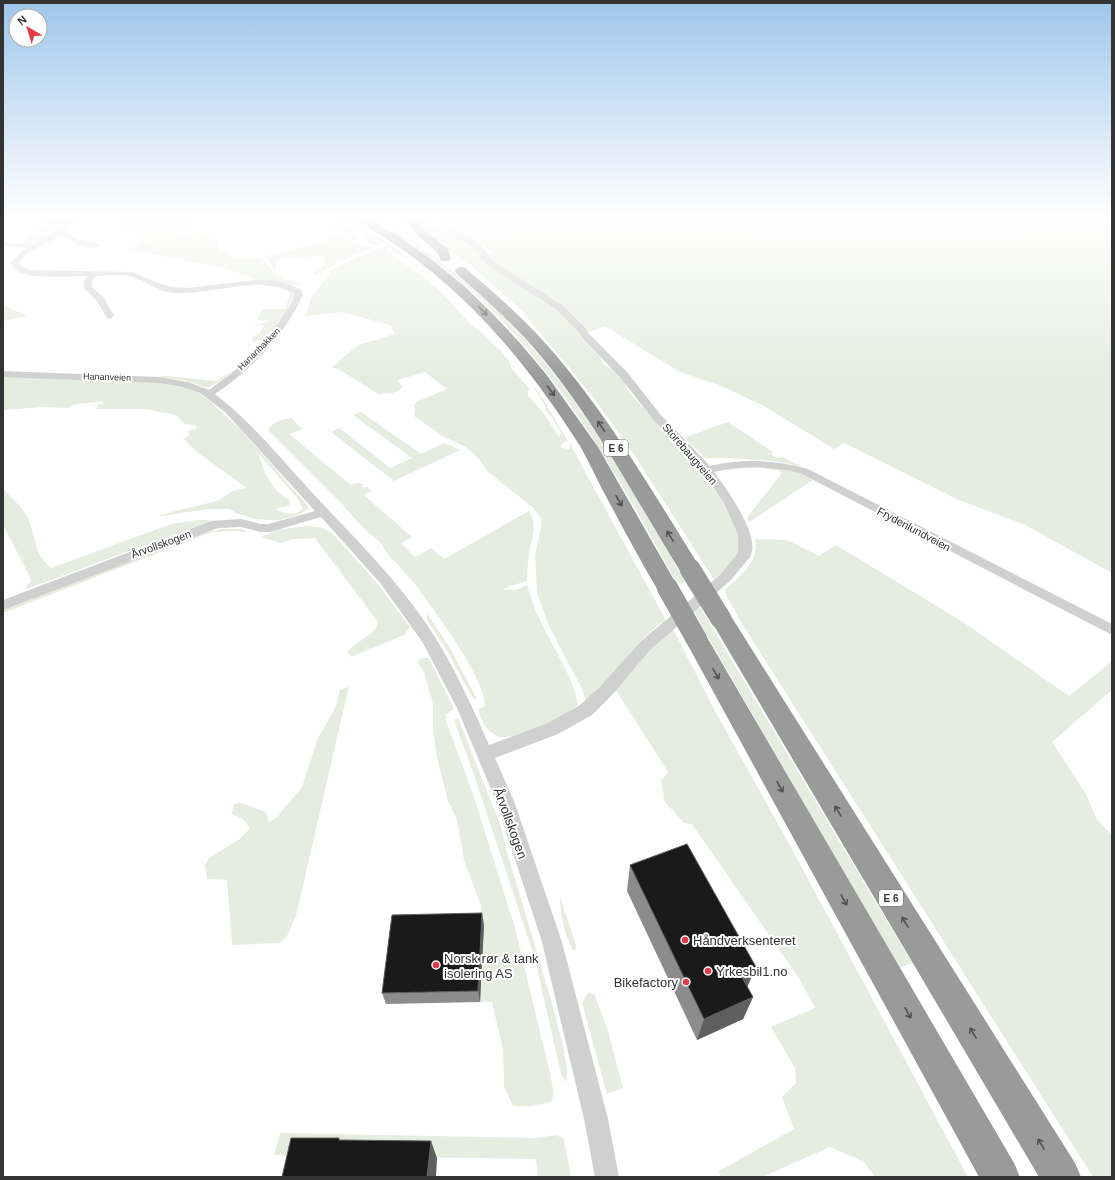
<svg xmlns="http://www.w3.org/2000/svg" width="1115" height="1180" viewBox="0 0 1115 1180" font-family="Helvetica,sans-serif">
<style>
.green{fill:#e6ecdf;fill-rule:evenodd}
.lines{fill:none;stroke-linecap:round;stroke-linejoin:round}
.street{fill:#d0d0d0;fill-rule:evenodd}
.highway{fill:#9a9a9a;fill-rule:evenodd}
.highway-bridge{stroke:#9a9a9a;stroke-width:21}
.wall{fill:#8c8c8c}
.shaded-wall{fill:#5f5f5f}
.building{fill:#1a1a1a;stroke:#5f5f5f}
.oneway{stroke:#525252}
.poi-dot{fill:#e63946;stroke:#fff;stroke-width:1.5}
.labels{text-anchor:middle;stroke-width:4;stroke-linejoin:round;paint-order:stroke}
.far-street-label{font-size:9px;fill:#333;stroke:#fff}
.shield{fill:#fff;stroke:#707070;stroke-width:1}
.shield-label{font-size:10px;font-weight:bold;fill:#333}
.street-label{font-size:11px;fill:#333;stroke:#fff}
.near-street-label{font-size:13px;fill:#333;stroke:#fff}
.near-poi-label{font-size:13px;fill:#333;stroke:#fff;text-anchor:start}
</style>
<rect width="100%" height="100%" fill="#fff"/>
<g class="green">
<path d="M 126,215 L 176,215 L 189,223 L 187,224 L 190,227 L 179,231 L 178,233 L 205,232 L 219,243 L 219,247 C 227,262 247,259 261,258 L 277,276 L 300,284 L 293,285 L 260,281 L 225,268 L 128,249 L 147,241 L 125,225 L 115,226 Z"/>
<path d="M 325,215 C 359,215 412,260 437,282 L 406,258 L 394,252 L 391,248 L 389,248 L 388,251 L 398,260 L 421,274 L 443,294 L 472,326 L 481,332 L 501,351 L 511,364 L 511,368 L 529,388 L 528,395 L 545,415 L 559,437 L 561,433 L 553,419 L 546,411 C 546,405 536,391 532,385 L 538,391 L 568,441 L 561,444 L 561,447 L 567,450 L 570,449 L 569,442 L 666,620 C 642,634 625,661 607,682 C 600,689 593,695 586,701 L 582,689 L 548,624 L 537,593 L 535,555 L 541,528 L 541,518 L 532,507 L 487,471 L 478,458 L 466,447 L 442,436 L 414,416 L 415,408 L 414,405 L 418,401 L 447,389 L 425,372 L 398,380 L 402,387 L 400,390 L 393,393 L 378,394 L 340,370 L 332,367 L 358,345 L 395,334 L 390,325 L 342,312 L 305,316 L 312,296 L 330,275 L 330,271 L 351,260 L 388,245 L 385,243 L 377,245 L 368,243 L 362,231 L 355,226 Z"/>
<path d="M 365,215 L 370,215 C 439,254 500,306 550,369 C 601,432 643,510 684,580 L 684,583 L 681,584 L 673,577 C 622,483 568,386 492,311 C 454,273 411,242 365,215 Z"/>
<polygon points="413,215 423,215 441,229 442,231 428,235 414,219"/>
<path d="M 436,215 L 1095,215 L 1112,230 L 1112,573 L 1025,525 L 959,500 L 844,443 L 834,449 L 764,406 L 719,385 L 680,372 L 605,326 L 588,332 L 580,321 L 568,310 L 492,262 L 488,255 L 492,253 L 475,239 L 450,231 L 448,227 L 433,218 L 436,218 C 442,223 449,227 457,228 L 456,226 L 443,221 Z"/>
<path d="M 333,223 C 344,222 354,227 360,237 L 358,241 C 361,247 367,247 373,247 L 343,260 L 316,275 L 312,273 L 325,266 L 322,255 L 277,260 L 275,270 L 267,256 L 330,240 L 327,238 L 345,234 L 344,231 L 336,230 L 331,227 Z"/>
<path d="M 60,225 L 63,227 C 54,237 37,244 23,244 L 37,230 Z"/>
<polygon points="444,235 465,240 481,254 559,311 571,322 583,340 600,357 602,362 606,366 614,370 625,384 627,390 671,438 722,499 738,532 741,551 715,581 633,453 596,401 568,366 520,309 475,269 431,238"/>
<path d="M 287,289 L 295,293 C 289,309 266,346 251,354 C 253,348 258,346 261,340 L 257,340 L 253,343 L 252,337 L 260,333 L 264,325 L 253,326 L 270,321 L 257,320 L 262,309 L 285,309 L 290,294 Z"/>
<polygon points="3,305 27,316 3,321"/>
<polygon points="233,370 220,381 209,387 204,387 184,380 156,377 165,376 217,381"/>
<path d="M 3,376 L 155,382 L 191,389 L 199,393 L 213,404 L 241,430 L 308,506 L 308,509 L 298,515 L 280,520 L 270,520 L 254,519 L 236,513 L 230,509 L 208,509 L 161,516 L 160,515 L 217,501 L 233,491 L 247,488 L 198,453 L 183,439 L 189,436 L 188,431 L 197,428 L 195,425 L 184,424 L 176,415 L 145,409 L 96,409 L 98,405 L 104,404 L 102,401 L 72,405 L 68,408 L 43,407 L 3,410 ZM 259,454 L 298,499 L 303,509 C 295,517 284,513 275,509 L 288,506 L 290,504 L 289,499 C 273,493 262,470 259,454 Z"/>
<polygon points="361,412 421,454 444,443 460,450 394,481 331,432 339,428 390,468 412,458 353,415"/>
<path d="M 291,418 L 303,429 L 289,434 L 351,485 L 359,482 L 363,485 L 361,486 L 364,488 L 367,487 L 371,491 L 364,495 L 412,537 L 401,543 L 415,557 L 431,548 L 444,559 L 529,511 C 538,524 532,538 529,553 C 528,562 527,572 527,581 L 502,589 L 515,590 L 527,585 C 531,597 534,609 540,620 C 553,648 572,674 578,704 C 566,717 514,743 497,736 C 486,731 481,720 478,709 L 484,707 C 491,686 432,607 418,588 C 407,574 394,562 383,548 L 384,547 C 379,541 375,536 368,533 L 338,500 L 268,430 C 273,421 282,420 291,418 Z"/>
<path d="M 728,422 L 773,452 L 771,454 L 777,458 L 783,457 L 803,467 C 771,459 739,458 706,458 L 688,442 L 686,437 Z"/>
<polygon points="766,466 796,471 813,480 749,522 747,519 749,515 782,473 778,470 766,469"/>
<path d="M 3,489 C 11,497 20,505 26,515 C 37,534 31,551 51,568 L 171,524 L 199,520 L 209,520 L 208,522 L 26,589 L 27,585 L 31,582 L 30,577 L 3,525 Z"/>
<polygon points="307,526 323,528 332,533 376,582 410,627 404,635 351,657 347,651 375,630 378,622 315,538 293,539 281,543 261,537 276,530"/>
<polygon points="222,529 241,529 246,531 246,532 233,531 212,532 3,613 3,610 9,607 199,534"/>
<path d="M 755,539 L 787,540 L 819,556 L 836,545 L 963,622 L 1069,696 L 1112,661 L 1112,690 L 1052,742 L 1086,794 L 1097,820 L 1112,835 L 1112,1177 L 1093,1177 L 739,619 C 736,609 727,601 725,590 C 741,574 759,564 755,539 Z"/>
<polygon points="700,607 912,963 899,968 704,630 694,611"/>
<polygon points="427,614 450,648 477,699 474,699 471,695 446,649 427,620"/>
<polygon points="673,629 715,711 787,840 968,1177 875,1177 864,1162 830,1147 762,1177 720,1177 719,1171 794,1129 782,1097 796,1083 795,1068 771,1027 815,1008 799,978 692,824 684,823 665,802 661,781 668,772 615,689 646,653"/>
<polygon points="424,658 429,658 454,709 446,714 446,721 475,800 515,928 551,1078 554,1095 551,1102 531,1106 513,1106 504,1086 503,1050 492,1002 480,1002 484,925 481,906 464,860 457,820 448,801 437,757 433,729 433,704 424,673 418,662 419,659"/>
<polygon points="349,686 296,916 287,936 280,943 232,945 227,880 207,879 205,865 209,858 240,839 250,828 243,819 232,814 233,805 239,802 266,812 269,823 277,817 302,787 318,738 336,706 340,690"/>
<polygon points="458,718 500,824 507,852 552,1003 563,1046 567,1068 566,1082 561,1074 535,959 474,775 454,720"/>
<path d="M 560,897 L 576,945 L 576,949 L 573,951 C 565,934 560,916 560,897 Z"/>
<polygon points="588,993 594,994 608,1031 623,1088 607,1094 582,1003"/>
<polygon points="280,1133 535,1138 556,1135 564,1139 571,1177 538,1177 536,1159 274,1155"/>
</g>
<g class="lines">
<path class="street" d="M 32,215 L 40,215 L 52,222 L 67,222 L 73,215 L 79,215 L 65,231 L 83,241 L 96,243 L 100,245 C 90,253 70,240 61,235 C 47,244 30,249 19,262 L 22,267 L 29,270 L 132,272 L 161,284 L 174,287 L 188,288 L 255,280 L 271,280 L 288,284 L 301,290 L 303,295 C 284,336 252,369 215,394 C 250,421 278,455 307,487 C 351,535 400,581 435,637 C 456,671 473,708 489,745 L 546,724 L 580,705 L 600,687 L 641,641 L 720,575 L 738,553 L 738,534 L 724,503 L 703,472 L 652,418 L 619,376 L 583,339 L 575,328 L 556,309 L 488,266 L 474,248 L 463,241 L 446,235 L 446,231 L 449,231 L 469,237 L 480,244 L 494,262 L 562,305 L 582,324 L 590,335 L 627,372 L 660,414 L 710,466 C 743,458 775,460 808,469 L 1112,624 L 1112,635 L 800,473 C 772,466 743,466 714,472 C 726,488 762,537 750,557 L 730,581 L 651,649 L 612,695 L 592,715 L 558,734 L 495,758 L 514,801 L 562,942 L 608,1119 L 619,1177 L 595,1177 L 584,1119 L 542,942 L 496,801 L 457,708 L 423,643 L 381,584 L 321,517 L 270,532 L 261,532 L 241,527 L 218,528 L 3,610 L 3,600 L 211,521 L 241,519 L 261,524 L 269,524 L 315,511 L 225,412 L 200,393 L 182,387 L 159,383 L 3,377 L 3,371 L 159,377 L 188,382 L 209,390 C 239,369 266,344 285,313 C 289,307 294,300 294,293 C 256,274 215,295 174,293 C 158,292 147,281 132,277 C 121,274 107,276 95,276 L 92,282 L 92,287 L 104,298 L 114,316 L 110,319 L 107,318 L 97,301 L 84,288 L 84,282 L 87,276 C 72,276 31,279 19,272 C 15,269 13,266 11,262 L 26,248 L 5,246 L 3,246 L 3,242 L 33,244 L 51,235 L 63,226 L 47,226 Z"/>
<g class="highway">
<path d="M 351,215 L 363,215 L 397,235 L 431,259 L 463,285 L 492,313 L 520,343 L 546,374 L 598,447 L 678,587 L 675,592 L 667,594 L 659,592 C 639,559 621,524 602,489 C 595,475 588,460 580,446 C 537,378 486,314 422,264 C 400,247 376,232 352,217 Z"/>
<polygon points="403,215 413,215 424,230 448,249 451,258 449,261 441,261 438,253 416,234"/>
<path d="M 461,267 L 465,268 C 490,289 513,309 535,332 C 601,402 650,488 701,569 L 698,574 L 690,576 L 682,574 C 632,494 589,408 525,338 C 503,315 480,294 457,274 L 455,271 L 457,268 Z"/>
<polygon points="721,611 729,613 1075,1163 1081,1177 1039,1177 710,619 713,613"/>
<polygon points="697,631 705,634 1014,1163 1020,1177 979,1177 685,640 689,634"/>
</g>
<g class="highway-bridge">
<polyline points="690,569 721,619"/>
<polyline points="667,587 697,640"/>
</g>
</g>
<g class="wall">
<polygon points="630,865 747,988 753,997 743,1019 697,1040 627,891"/>
<polygon points="484,925 480,1002 386,1004 382,993"/>
</g>
<g class="shaded-wall">
<polygon points="482,913 484,925 480,1002 478,991"/>
<polygon points="756,967 746,990 740,974"/>
<polygon points="753,997 743,1019 697,1040 704,1019"/>
<polygon points="431,1141 437,1158 436,1177 427,1177"/>
</g>
<g class="building">
<polygon points="687,844 756,967 740,974 753,997 704,1019 630,865"/>
<polygon points="482,913 478,991 382,993 392,915"/>
<polygon points="291,1138 339,1138 339,1140 431,1141 427,1177 282,1177"/>
</g>
<defs><path id="oneway-shaft" d="M-6 0H5M1.5-3L5.5 0L1.5 3" fill="none" stroke-width="1.6" stroke-linecap="round" stroke-linejoin="round"/></defs>
<g class="oneway">
<use href="#oneway-shaft" transform="translate(483 311) rotate(46)"/>
<use href="#oneway-shaft" transform="translate(551 391) rotate(54)"/>
<use href="#oneway-shaft" transform="translate(601 426) rotate(-124)"/>
<use href="#oneway-shaft" transform="translate(619 501) rotate(61)"/>
<use href="#oneway-shaft" transform="translate(670 536) rotate(-122)"/>
<use href="#oneway-shaft" transform="translate(716 674) rotate(60)"/>
<use href="#oneway-shaft" transform="translate(780 787) rotate(61)"/>
<use href="#oneway-shaft" transform="translate(838 811) rotate(-121)"/>
<use href="#oneway-shaft" transform="translate(844 900) rotate(61)"/>
<use href="#oneway-shaft" transform="translate(905 922) rotate(-121)"/>
<use href="#oneway-shaft" transform="translate(908 1013) rotate(61)"/>
<use href="#oneway-shaft" transform="translate(973 1033) rotate(-121)"/>
<use href="#oneway-shaft" transform="translate(1041 1144) rotate(-121)"/>
</g>
<linearGradient id="sky" x2="0" y2="1"><stop stop-color="#9ec6ea"/><stop offset="0.57" stop-color="#fff"/><stop offset="1" stop-color="#fff" stop-opacity="0"/></linearGradient>
<rect width="1115" height="380" fill="url(#sky)"/>
<g class="poi-dot">
<circle cx="685" cy="940" r="4"/>
<circle cx="436" cy="965" r="4"/>
<circle cx="708" cy="971" r="4"/>
<circle cx="686" cy="982" r="4"/>
</g>
<g class="labels">
<g class="far-street-label">
<text transform="translate(259 349) rotate(-45)" y="3">Hananbakken</text>
<text transform="translate(107 377) rotate(2)" y="3">Hananveien</text>
</g>
<g class="shield">
<rect x="604" y="440" width="24" height="16" rx="3"/>
<rect x="879" y="890" width="24" height="16" rx="3"/>
</g>
<g class="shield-label">
<text x="616" y="452">E 6</text>
<text x="891" y="902">E 6</text>
</g>
<g class="street-label">
<text transform="translate(690 454) rotate(49)" y="4">Storebaugveien</text>
<text transform="translate(914 529) rotate(28)" y="4">Frydenlundveien</text>
<text transform="translate(161 544) rotate(-20)" y="4">Årvollskogen</text>
</g>
<g class="near-street-label">
<text transform="translate(511 823) rotate(70)" y="5">Årvollskogen</text>
</g>
<g class="near-poi-label">
<text x="693" y="945">Håndverksenteret</text>
<text x="444" y="963">Norsk rør &amp; tank<tspan x="444" dy="15">isolering AS</tspan></text>
<text x="716" y="976">Yrkesbil1.no</text>
<text x="678" y="987" text-anchor="end">Bikefactory</text>
</g>
</g>
<rect width="1115" height="1180" fill="none" stroke="#333333" stroke-width="8"/>
<g transform="translate(28 28) rotate(322)"><circle r="19" fill="#ffffff" stroke="#adadad"/>
<path d="M0-3L7 15L0 10L-7 15Z" fill="#e63946"/>
<text y="-6" font-size="11" font-weight="bold" text-anchor="middle" fill="#333333">N</text>
</g>
</svg>
